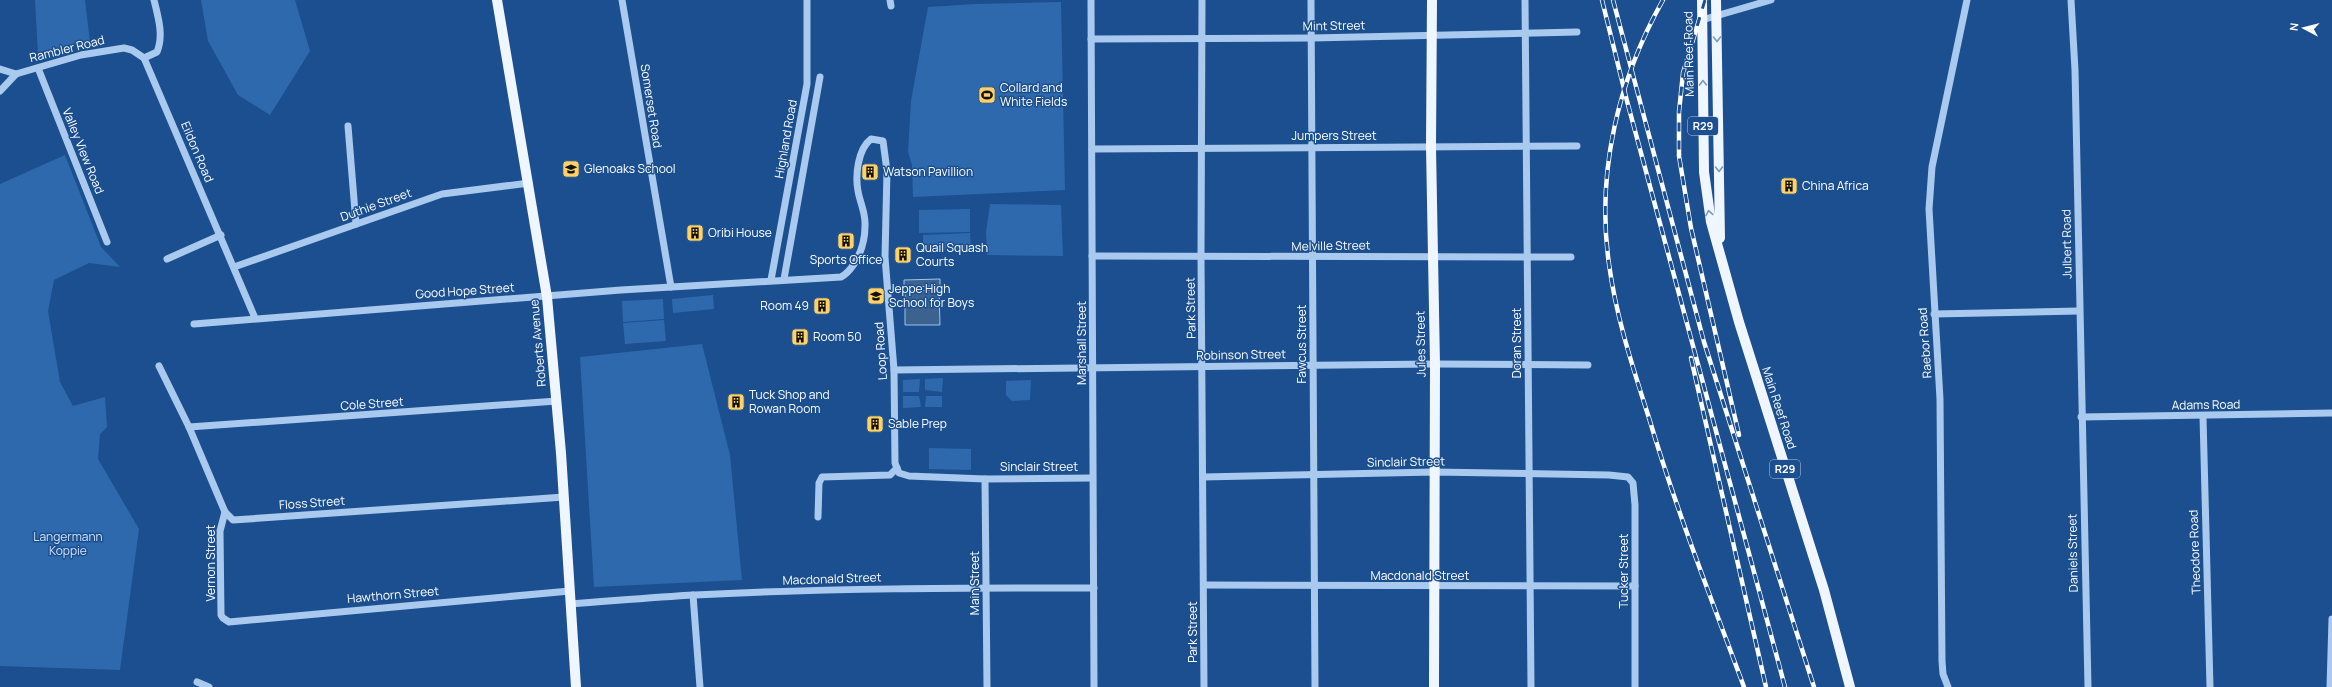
<svg xmlns="http://www.w3.org/2000/svg" width="2332" height="687" viewBox="0 0 2332 687" font-family="Manrope,sans-serif">
<style>
.green{fill:#2e69ad}
.water{fill:#3c6290;stroke:#9cc4f0}
.lines{fill:none;stroke-linecap:round;stroke-linejoin:round}
.minor{stroke:#a9c9ee;stroke-width:7}
.major{stroke:#f0f6ff;stroke-width:10}
.rail-casing{stroke:#fff;stroke-width:4.5}
.rail{stroke:#1b4f8f;stroke-width:3;stroke-dasharray:9;stroke-linecap:butt}
.oneway{stroke:#7b9ac1}
.labels{text-anchor:middle;stroke-width:3;stroke-linejoin:round;paint-order:stroke}
.shield{fill:#1b4f8f;stroke:#bbcadd;stroke-width:1}
.shield-label{font-size:11px;font-weight:bold;fill:#fff}
.street-label{font-size:12px;fill:#fff;stroke:#1b4f8f}
.poi-label{font-size:12px;fill:#fff;stroke:#1b4f8f;text-anchor:start}
.park-label{font-size:12px;fill:#cfe3fa;stroke:#1b4f8f}
</style>
<rect width="100%" height="100%" fill="#1b4f8f"/>
<g class="green">
<polygon points="35,0 85,0 90,42 38,55"/>
<polygon points="201,0 295,0 310,51 270,115 238,95 208,41"/>
<polygon points="1061,2 1065,190 913,197 912,165 908,152 911,101 928,7 976,4"/>
<polygon points="65,155 101,247 120,267 89,263 54,280 48,311 60,382 73,406 105,397 107,427 100,434 98,459 139,529 120,670 0,666 0,184"/>
<polygon points="990,204 1061,205 1063,256 987,255 986,232"/>
<polygon points="970,209 970,232 919,233 919,210"/>
<polygon points="970,233 971,249 923,251 923,235"/>
<polygon points="713,295 714,309 673,313 672,299"/>
<polygon points="663,299 664,319 623,322 622,301"/>
<polygon points="664,320 666,341 625,344 623,323"/>
<polygon points="702,344 730,455 742,580 594,587 580,357"/>
<polygon points="943,378 942,392 925,390 925,379"/>
<polygon points="920,379 919,392 903,392 903,380"/>
<polygon points="1031,380 1030,400 1012,401 1006,395 1006,381"/>
<polygon points="903,396 919,396 921,407 903,408"/>
<polygon points="926,396 942,396 942,407 925,407"/>
<polygon points="929,448 971,449 971,470 929,469"/>
</g>
<g class="water">
<polygon points="940,279 940,286 904,287 904,280"/>
<polygon points="939,290 940,325 905,325 905,291"/>
</g>
<g class="lines">
<g class="minor">
<path d="M 154,0 C 158,17 164,35 157,52 L 144,58 L 255,318"/>
<polyline points="622,0 671,287"/>
<polyline points="890,0 891,6"/>
<polyline points="1091,0 1094,687"/>
<polyline points="1202,0 1201,256 1204,687"/>
<polyline points="1311,0 1315,687"/>
<polyline points="1525,0 1531,687"/>
<polyline points="2071,0 2075,70 2088,687"/>
<polyline points="1702,20 1771,0"/>
<polyline points="1091,39 1312,38 1577,32"/>
<polyline points="38,68 107,242"/>
<polyline points="0,69 16,74"/>
<polyline points="0,91 16,74 81,55 124,48 132,50 144,58"/>
<polyline points="348,126 356,224"/>
<polyline points="1092,149 1577,146"/>
<polyline points="1092,256 1571,257"/>
<polyline points="167,259 221,235"/>
<polyline points="234,267 442,194 529,183"/>
<polyline points="784,279 820,77"/>
<polyline points="771,280 807,84 807,0"/>
<polyline points="1934,314 2079,311"/>
<path d="M 194,324 L 621,290 L 841,277 C 847,274 850,270 854,264 C 861,253 865,240 865,226 C 866,213 860,203 858,191 C 855,175 858,149 871,139 L 883,141 L 887,171 L 885,257 L 894,370 L 895,463 L 899,473 L 909,476 L 985,479 L 1092,478"/>
<polyline points="159,366 189,427 225,512 233,520 564,497"/>
<polyline points="894,370 1435,364 1588,365"/>
<polyline points="2081,417 2332,413"/>
<polyline points="2203,417 2210,687"/>
<polyline points="189,427 557,401"/>
<polyline points="1203,477 1434,472 1609,475 1628,477 1633,483 1635,505 1635,687"/>
<polyline points="985,479 987,687"/>
<polyline points="225,512 220,531 221,615 223,618 229,622 570,591"/>
<polyline points="818,517 819,483 822,477 890,475 897,468"/>
<polyline points="1204,585 1635,586"/>
<polyline points="693,595 700,687"/>
<path d="M 571,604 C 613,601 654,597 695,595 C 828,588 961,588 1094,588"/>
<polyline points="197,682 209,687"/>
<polyline points="1948,687 1943,674 1942,661 1940,399 1929,209 1932,167 1967,0"/>
<polyline points="2330,687 2332,619"/>
</g>
<g class="major">
<polyline points="497,0 547,297 561,453 576,687"/>
<polyline points="1432,0 1431,147 1435,364 1434,687"/>
<polyline points="1702,0 1704,172 1711,222 1739,322 1824,590 1850,687"/>
<polyline points="1716,0 1720,238"/>
</g>
<defs>
<g id="rail">
<polyline points="1602,0 1627,101 1785,687"/>
<polyline points="1613,0 1704,342 1814,687"/>
<path d="M 1663,0 C 1618,80 1596,173 1609,264 C 1616,317 1633,368 1649,418 C 1676,509 1711,598 1744,687"/>
<polyline points="1705,0 1683,73 1679,112 1679,156 1691,228 1739,435"/>
<polyline points="1691,358 1766,687"/>
</g>
</defs>
<use href="#rail" class="rail-casing"/>
<use href="#rail" class="rail"/>
</g>
<defs><path id="oneway-chevron" d="M-2-3.5L2.5 0L-2 3.5" fill="none" stroke-width="1.6" stroke-linecap="round" stroke-linejoin="round"/></defs>
<g class="oneway">
<use href="#oneway-chevron" transform="translate(1717 39) rotate(89)"/>
<use href="#oneway-chevron" transform="translate(1703 83) rotate(-91)"/>
<use href="#oneway-chevron" transform="translate(1719 169) rotate(89)"/>
<use href="#oneway-chevron" transform="translate(1709 213) rotate(-100)"/>
</g>
<defs>
<symbol id="stadium-square" viewBox="-11 -11 22 22"><rect x="-9" y="-9" width="18" height="18" rx="4" fill="#ffd166" stroke="#1b4f8f"/><path d="M0-5a6.5 5 0 1 0 0 10a6.5 5 0 1 0 0-10ZM-3.5-1.8h7v3.6h-7Z" fill="#111"/></symbol>
<symbol id="school-square" viewBox="-11 -11 22 22"><rect x="-9" y="-9" width="18" height="18" rx="4" fill="#ffd166" stroke="#1b4f8f"/><path d="M0-5L7-2L0 1L-7-2ZM-4 1L0 2.5L4 1V4Q0 6-4 4Z" fill="#111"/></symbol>
<symbol id="building-square" viewBox="-11 -11 22 22"><rect x="-9" y="-9" width="18" height="18" rx="4" fill="#ffd166" stroke="#1b4f8f"/><path d="M-4-6H4V6H1V3H-1V6H-4ZM-2.5-4.3h1.7v1.8h-1.7ZM.8-4.3h1.7v1.8H.8ZM-2.5-1h1.7V.8h-1.7ZM.8-1h1.7V.8H.8Z" fill="#111"/></symbol>
</defs>
<g fill-rule="evenodd">
<use href="#stadium-square" x="977" y="85" width="20" height="20"/>
<use href="#school-square" x="561" y="159" width="20" height="20"/>
<use href="#building-square" x="860" y="162" width="20" height="20"/>
<use href="#building-square" x="1779" y="176" width="20" height="20"/>
<use href="#building-square" x="685" y="223" width="20" height="20"/>
<use href="#building-square" x="836" y="231" width="20" height="20"/>
<use href="#building-square" x="893" y="245" width="20" height="20"/>
<use href="#school-square" x="866" y="286" width="20" height="20"/>
<use href="#building-square" x="812" y="296" width="20" height="20"/>
<use href="#building-square" x="790" y="327" width="20" height="20"/>
<use href="#building-square" x="726" y="392" width="20" height="20"/>
<use href="#building-square" x="865" y="414" width="20" height="20"/>
</g>
<g class="labels">
<g class="shield">
<rect x="1688" y="117" width="30" height="18" rx="3"/>
<rect x="1770" y="460" width="30" height="18" rx="3"/>
</g>
<g class="shield-label">
<text x="1703" y="130">R29</text>
<text x="1785" y="473">R29</text>
</g>
<g class="street-label">
<text transform="translate(1334 26) rotate(-1)" y="4">Mint Street</text>
<text transform="translate(67 49) rotate(-14)" y="4">Rambler Road</text>
<text transform="translate(1689 54) rotate(-91)" y="4">Main Reef Road</text>
<text transform="translate(651 106) rotate(81)" y="4">Somerset Road</text>
<text x="1334" y="140">Jumpers Street</text>
<text transform="translate(786 139) rotate(-80)" y="4">Highland Road</text>
<text transform="translate(83 151) rotate(68)" y="4">Valley View Road</text>
<text transform="translate(197 152) rotate(67)" y="4">Eildon Road</text>
<text transform="translate(376 205) rotate(-20)" y="4">Duthie Street</text>
<text transform="translate(2067 244) rotate(-91)" y="4">Julbert Road</text>
<text transform="translate(1331 246) rotate(-1)" y="4">Melville Street</text>
<text transform="translate(465 291) rotate(-4)" y="4">Good Hope Street</text>
<text transform="translate(1191 308) rotate(-91)" y="4">Park Street</text>
<text transform="translate(538 343) rotate(-95)" y="4">Roberts Avenue</text>
<text transform="translate(1082 343) rotate(-90)" y="4">Marshall Street</text>
<text transform="translate(1517 343) rotate(-90)" y="4">Doran Street</text>
<text transform="translate(1925 343) rotate(-94)" y="4">Raebor Road</text>
<text transform="translate(1302 344) rotate(-90)" y="4">Fawcus Street</text>
<text transform="translate(1421 344) rotate(-91)" y="4">Jules Street</text>
<text transform="translate(881 351) rotate(-94)" y="4">Loop Road</text>
<text transform="translate(1241 355) rotate(-1)" y="4">Robinson Street</text>
<text transform="translate(372 404) rotate(-4)" y="4">Cole Street</text>
<text transform="translate(2206 405) rotate(-1)" y="4">Adams Road</text>
<text transform="translate(1779 408) rotate(72)" y="4">Main Reef Road</text>
<text transform="translate(1406 462) rotate(-1)" y="4">Sinclair Street</text>
<text x="1039" y="471">Sinclair Street</text>
<text transform="translate(312 503) rotate(-4)" y="4">Floss Street</text>
<text transform="translate(2195 552) rotate(-92)" y="4">Theodore Road</text>
<text transform="translate(2073 553) rotate(-91)" y="4">Daniels Street</text>
<text transform="translate(211 563) rotate(-90)" y="4">Vernon Street</text>
<text transform="translate(1624 571) rotate(-90)" y="4">Tucker Street</text>
<text x="1420" y="580">Macdonald Street</text>
<text transform="translate(832 579) rotate(-2)" y="4">Macdonald Street</text>
<text transform="translate(975 583) rotate(-90)" y="4">Main Street</text>
<text transform="translate(393 595) rotate(-5)" y="4">Hawthorn Street</text>
<text transform="translate(1193 632) rotate(-90)" y="4">Park Street</text>
</g>
<g class="poi-label">
<text x="1000" y="92">Collard and<tspan x="1000" dy="14">White Fields</tspan></text>
<text x="584" y="173">Glenoaks School</text>
<text x="883" y="176">Watson Pavillion</text>
<text x="1802" y="190">China Africa</text>
<text x="708" y="237">Oribi House</text>
<text x="916" y="252">Quail Squash<tspan x="916" dy="14">Courts</tspan></text>
<text x="846" y="264" text-anchor="middle">Sports Office</text>
<text x="889" y="293">Jeppe High<tspan x="889" dy="14">School for Boys</tspan></text>
<text x="809" y="310" text-anchor="end">Room 49</text>
<text x="813" y="341">Room 50</text>
<text x="749" y="399">Tuck Shop and<tspan x="749" dy="14">Rowan Room</tspan></text>
<text x="888" y="428">Sable Prep</text>
</g>
<g class="park-label">
<text x="68" y="541">Langermann<tspan x="68" dy="14">Koppie</tspan></text>
</g>
</g>
<g transform="translate(2304 28) rotate(277)" stroke="#1b4f8f" stroke-width="3" paint-order="stroke">
<path d="M0-3L7 15L0 10L-7 15Z" fill="#ffffff"/>
<text y="-6" font-size="11" font-weight="bold" text-anchor="middle" fill="#ffffff">N</text>
</g>
</svg>
